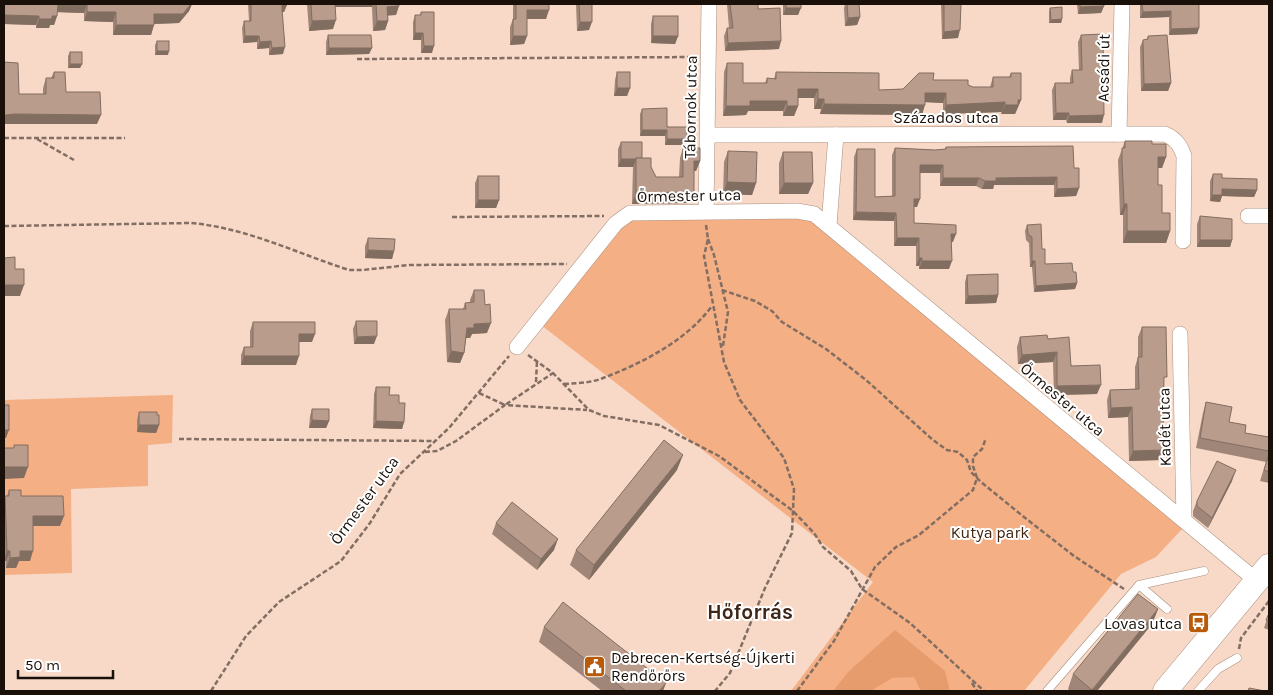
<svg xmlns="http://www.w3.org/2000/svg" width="1273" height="695" viewBox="0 0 1273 695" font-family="Karla,sans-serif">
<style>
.green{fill:#f5af84}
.forest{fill:#e79c6d}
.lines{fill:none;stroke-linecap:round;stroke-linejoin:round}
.lane-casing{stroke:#aa8e7d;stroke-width:9}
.street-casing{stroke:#aa8e7d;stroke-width:16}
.primary-casing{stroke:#aa8e7d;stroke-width:25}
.path{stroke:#826e62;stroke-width:2.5;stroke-dasharray:5 2.5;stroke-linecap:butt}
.lane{stroke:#fff;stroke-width:8}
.street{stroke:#fff;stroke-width:15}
.primary{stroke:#fff;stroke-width:24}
.wall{fill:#9f8678}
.shaded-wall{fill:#826d61}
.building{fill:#b99c8b;stroke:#826d61}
.labels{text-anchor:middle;stroke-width:4;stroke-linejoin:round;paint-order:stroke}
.street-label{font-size:16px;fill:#1a100a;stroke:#fff}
.park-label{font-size:16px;fill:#41230f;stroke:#fff}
.poi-label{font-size:16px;fill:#1a100a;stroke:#fff;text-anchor:end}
.district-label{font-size:21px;font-weight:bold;fill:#3e2719;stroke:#fff}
</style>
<rect width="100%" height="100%" fill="#f8d9c7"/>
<g class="green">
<polygon points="799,216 818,224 1183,528 1156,557 1121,574 1024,691 791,691 873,582 541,325 626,222 639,219"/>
<polygon points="173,395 172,443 148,445 148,486 71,489 72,573 4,575 4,400"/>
</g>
<polygon class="forest" points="895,630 945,671 950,691 921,691 914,677 892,678 871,691 833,691 849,671"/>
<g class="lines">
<defs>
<g id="lane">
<polyline points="1139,585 1167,609"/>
<polyline points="1047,691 1139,585 1204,571"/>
<polyline points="1198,691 1218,669 1237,658"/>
</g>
<g id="street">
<polyline points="1119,134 1122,4"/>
<path d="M 708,135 L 1165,134 C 1176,139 1180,145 1184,156 L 1183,241"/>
<polyline points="706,211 709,4"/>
<polyline points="1248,216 1269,216"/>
<polyline points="829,225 836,135"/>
<polyline points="1180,334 1184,519"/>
<polyline points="517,347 616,223 630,213 797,211 814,214 1257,581"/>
</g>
<polyline id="primary" points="1165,691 1269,566"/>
</defs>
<use href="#lane" class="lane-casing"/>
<use href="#street" class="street-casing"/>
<use href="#primary" class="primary-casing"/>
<g class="path">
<polyline points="357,59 694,57"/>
<polyline points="4,138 125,138"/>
<polyline points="37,139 74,160"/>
<polyline points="452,217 604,216"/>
<polyline points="706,225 708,239 704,256 724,362 740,400 784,458 794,489 792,533 765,588 730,673 715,691"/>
<path d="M 4,226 L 191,223 C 247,228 296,253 349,270 L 363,270 L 409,265 L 567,264"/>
<polyline points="708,239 714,255 728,312 723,346"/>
<polyline points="722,290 755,301 772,311 782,322 826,349 866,380 933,440 947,450 958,452 967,460 971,472 981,482 1024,517 1074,556 1124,589"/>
<polyline points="528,355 553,373 589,410 604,416 659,425 719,456 793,511 814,533 823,547 851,571 862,589 910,623 984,691"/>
<polyline points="536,382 537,361"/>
<path d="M 564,384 C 577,383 591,383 603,378 C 643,363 687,340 712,306"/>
<polyline points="479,393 505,405 553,373"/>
<polyline points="179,439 435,441"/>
<polyline points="425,452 437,451 456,441 505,405 587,410"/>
<polyline points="1239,649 1241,638 1269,601"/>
<polyline points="972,683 977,691"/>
<polyline points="211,691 246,636 279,602 341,561 370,523 400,474 449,428 509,356"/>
<polyline points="797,691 834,641 875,567 896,547 919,535 973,490 977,478 973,466 973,457 982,449 986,438"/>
</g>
<use href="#lane" class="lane"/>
<use href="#street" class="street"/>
<use href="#primary" class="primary"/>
</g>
<g class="wall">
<polygon points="4,4 192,4 189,11 179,23 154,24 151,35 113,35 113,22 84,21 84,13 57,12 57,16 54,25 50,25 49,28 36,28 36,25 4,24"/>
<polygon points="248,4 287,4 284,12 282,12 283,54 269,55 269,48 257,49 257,42 243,43 242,28 244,21 249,21"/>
<polygon points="307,4 399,4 396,15 388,15 388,21 385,30 373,31 372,7 335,7 333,29 309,31"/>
<polygon points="513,4 549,4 546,19 527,19 527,36 524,44 510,45 510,27 513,19"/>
<polygon points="576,4 592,4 589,30 577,31"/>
<polygon points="727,4 758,4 758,9 779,49 725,51 724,36 727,28 729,28"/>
<polygon points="783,4 801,4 798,15 783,15"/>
<polygon points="845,4 859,4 860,17 857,25 845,26 844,8"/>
<polygon points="941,4 961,4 958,38 942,39"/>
<polygon points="1077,4 1104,4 1104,6 1101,13 1078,14"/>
<polygon points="1140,4 1199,4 1199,28 1197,34 1169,35 1169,17 1140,18"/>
<polygon points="1050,8 1062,19 1061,23 1049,23 1049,12"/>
<polygon points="421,12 432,53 421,53 421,40 413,40 413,22 415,15 420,15"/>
<polygon points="653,16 678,36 675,44 651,43 651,24"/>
<polygon points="328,35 372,48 369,54 326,55 326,42"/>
<polygon points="1081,35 1102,123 1067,123 1066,120 1053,120 1052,90 1055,83 1070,83 1070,78 1072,70 1079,70 1078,42"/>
<polygon points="1148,36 1171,83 1168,91 1141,91 1140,47 1143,40 1147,39"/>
<polygon points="157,41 168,55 155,55 155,45"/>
<polygon points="70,52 82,64 80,68 68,68 68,56"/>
<polygon points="727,63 743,83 765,83 767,78 774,79 776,72 879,90 903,89 933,80 973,87 990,87 993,77 1009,77 1011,73 1021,100 1015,114 1001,114 1002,112 943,114 943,103 925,102 922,115 820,114 821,109 814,109 814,98 798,98 798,106 794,116 783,116 783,111 748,111 746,115 723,116 724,72"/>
<polygon points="54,72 66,92 97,124 12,124 19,94 43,94 43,88 46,78 51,78"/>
<polygon points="617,72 630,88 627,96 614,96 615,80"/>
<polygon points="642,109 687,139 685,145 665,145 665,136 640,136 640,114"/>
<polygon points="1125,141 1152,144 1166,157 1162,168 1158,168 1158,185 1162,213 1170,231 1166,243 1123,243 1123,215 1120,215 1118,160"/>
<polygon points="621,142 642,158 651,167 656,177 679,177 680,158 683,148 700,161 696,171 694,171 690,203 632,204 633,167 618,167 618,149"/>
<polygon points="946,147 1074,168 1079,188 1076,196 1054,197 1054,185 994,185 993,189 982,189 976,186 940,186 940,173 920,173 917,207 914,207 914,223 953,242 951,242 949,269 919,269 919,266 916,266 916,246 894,246 894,221 853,220 854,157 857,149 875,197 892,196 892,155 895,148 935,150 945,149"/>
<polygon points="728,151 756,183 752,195 723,194 724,162"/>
<polygon points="783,152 813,183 808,194 779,194 779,163"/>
<polygon points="1213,174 1222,178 1257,190 1254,197 1222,196 1220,202 1210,201 1210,181"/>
<polygon points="478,176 499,200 496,208 475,208 475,183"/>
<polygon points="1200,216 1232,240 1230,247 1197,247 1197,224"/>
<polygon points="1027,225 1042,249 1045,264 1073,272 1077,283 1075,289 1034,292 1032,267 1030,267 1029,243 1026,240 1025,231"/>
<polygon points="368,238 394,251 392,259 365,258 365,246"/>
<polygon points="967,275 998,295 996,303 965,304 965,282"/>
<polygon points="474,290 485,305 487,333 472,334 470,338 466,338 464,353 460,363 447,362 445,320 449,309 463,309 465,303 470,303 470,300"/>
<polygon points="356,321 374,344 354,344 353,329"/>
<polygon points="253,322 312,342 299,342 296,365 241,365 241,355 244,347 250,347 250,331"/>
<polygon points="1142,327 1164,385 1163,432 1162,435 1160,460 1129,461 1128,417 1108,418 1107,400 1110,390 1135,389 1135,367 1138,357 1138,337"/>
<polygon points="1020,337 1048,339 1097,394 1054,395 1053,362 1018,364 1017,347"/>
<polygon points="376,387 389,395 399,403 404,422 402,429 373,428 374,394"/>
<polygon points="1206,402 1229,422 1245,433 1269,437 1269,483 1260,481 1266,462 1196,448 1203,413"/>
<polygon points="312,409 329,421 326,428 309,428 310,416"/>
<polygon points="139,412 157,415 159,425 156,433 137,432 137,420"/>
<polygon points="677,470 589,580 570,565 576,550"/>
<polygon points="1232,481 1208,528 1193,516 1193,511 1197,501"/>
<polygon points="9,490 21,496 60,526 33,526 30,561 19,561 16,568 6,568 6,561 4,561 4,499 5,496 7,496"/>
<polygon points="496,523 554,550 537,570 492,534"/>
<polygon points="1158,609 1152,624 1097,691 1070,691 1068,689 1073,674"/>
<polygon points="1269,613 1269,630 1264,628"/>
<polygon points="544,627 663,691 602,691 539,642"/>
</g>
<g class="shaded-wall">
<polygon points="57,4 87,4 84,13 54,12"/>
<polygon points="192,4 189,11 179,23 151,24 154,14"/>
<polygon points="332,4 373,4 372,7 331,7"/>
<polygon points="447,4 469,4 447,5"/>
<polygon points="282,5 287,5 284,12 279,12"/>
<polygon points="399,6 396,15 384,16 387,7"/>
<polygon points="1104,6 1101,13 1078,14 1080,7"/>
<polygon points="786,8 801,8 798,15 783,15"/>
<polygon points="527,10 549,10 546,19 524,19"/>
<polygon points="1171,11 1169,17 1140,18 1143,12"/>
<polygon points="87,12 116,12 113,22 84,21"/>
<polygon points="4,15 39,16 36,25 4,24"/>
<polygon points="52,16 57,16 54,25 50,25 49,28 36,28 39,19"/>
<polygon points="860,17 857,25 845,26 848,18"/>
<polygon points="1062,19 1061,23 1049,23 1051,20"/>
<polygon points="336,20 333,29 309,31 312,21"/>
<polygon points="377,21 388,21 385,30 373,31"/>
<polygon points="580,22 592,22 589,30 577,31"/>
<polygon points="116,25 154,25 151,35 113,35"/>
<polygon points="1199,28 1197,34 1169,35 1171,29"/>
<polygon points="960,30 958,38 942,39 944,32"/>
<polygon points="415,33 423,33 421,40 413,40"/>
<polygon points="245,36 259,36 257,42 243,43"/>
<polygon points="513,36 527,36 524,44 510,45"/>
<polygon points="653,36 678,36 675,44 651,43"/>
<polygon points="271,41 269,48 257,49 260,42"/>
<polygon points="781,41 779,49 725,51 728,43"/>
<polygon points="424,46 434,46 432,53 421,53"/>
<polygon points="285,47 283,54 269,55 272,48"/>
<polygon points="329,48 372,48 369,54 326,55"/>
<polygon points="157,51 169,51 168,55 155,55"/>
<polygon points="70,64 82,64 80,68 68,68"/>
<polygon points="1171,83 1168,91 1141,91 1144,84"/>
<polygon points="617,88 630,88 627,96 614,96"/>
<polygon points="798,89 818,89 814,98 794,98"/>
<polygon points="925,93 946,93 943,103 922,102"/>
<polygon points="818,99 824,99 821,109 814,109"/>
<polygon points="1018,100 1021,100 1015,114 1001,114 1005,105"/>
<polygon points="750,101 787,101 783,111 748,111 746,115 723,116 726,106"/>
<polygon points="1005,102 1002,112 943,114 946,105"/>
<polygon points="824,104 925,105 922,115 820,114"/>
<polygon points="787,106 798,106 794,116 783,116"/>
<polygon points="1056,113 1069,113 1066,120 1053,120"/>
<polygon points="15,114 101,115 97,124 4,124 4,115"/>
<polygon points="1104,115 1102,123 1067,123 1069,116"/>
<polygon points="642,130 667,130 665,136 640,136"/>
<polygon points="667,139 687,139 685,145 665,145"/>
<polygon points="1158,157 1166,157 1162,168 1154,168"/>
<polygon points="621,159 636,159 633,167 618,167"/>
<polygon points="694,161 700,161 696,171 690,171"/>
<polygon points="920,165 943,165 940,173 917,173"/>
<polygon points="1057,177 1054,185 994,185 993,189 982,189 985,181 996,178"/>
<polygon points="943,178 979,178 976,186 940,186"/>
<polygon points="727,182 756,183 752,195 723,194"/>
<polygon points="784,183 813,183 808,194 779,194"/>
<polygon points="1079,188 1076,196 1054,197 1057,189"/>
<polygon points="1222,189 1257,190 1254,197 1222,196 1220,202 1210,201 1212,195"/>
<polygon points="694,192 690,203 632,204 636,193"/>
<polygon points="914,199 920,199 917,207 911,207"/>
<polygon points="478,200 499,200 496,208 475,208"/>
<polygon points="1124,204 1127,204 1123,215 1120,215"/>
<polygon points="856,212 896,213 894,221 853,220"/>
<polygon points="1127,231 1170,231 1166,243 1123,243"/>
<polygon points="951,234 956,234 953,242 948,242"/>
<polygon points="897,238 919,238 916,246 894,246"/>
<polygon points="1200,240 1232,240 1230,247 1197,247"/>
<polygon points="368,250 394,251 392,259 365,258"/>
<polygon points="919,258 922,258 919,266 916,266"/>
<polygon points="922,261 952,261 949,269 919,269"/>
<polygon points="1032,261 1035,261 1032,267 1030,267"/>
<polygon points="1077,283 1075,289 1034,292 1036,286"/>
<polygon points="4,285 24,285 20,296 4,296"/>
<polygon points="998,295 996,303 965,304 968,296"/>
<polygon points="491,323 487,333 472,334 470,338 463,338 467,328 474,324"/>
<polygon points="299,334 315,334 312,342 296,342"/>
<polygon points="377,336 374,344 354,344 357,337"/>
<polygon points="451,351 464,353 460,363 447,362"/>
<polygon points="1057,352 1053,362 1018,364 1022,355"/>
<polygon points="244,356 299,356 296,365 241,365"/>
<polygon points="1101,385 1097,394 1054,395 1057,386"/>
<polygon points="1132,407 1128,417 1108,418 1111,408"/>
<polygon points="312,420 329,421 326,428 309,428"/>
<polygon points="376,421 404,422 402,429 373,428"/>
<polygon points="139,425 159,425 156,433 137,432"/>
<polygon points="4,430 9,430 6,438 4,438"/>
<polygon points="1164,450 1160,460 1129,461 1133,451"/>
<polygon points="683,455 677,470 589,580 594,565"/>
<polygon points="4,467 28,467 24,478 4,479"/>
<polygon points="1236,470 1232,481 1208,528 1212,518"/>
<polygon points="33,516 64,516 60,526 29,526"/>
<polygon points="558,539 554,550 537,570 541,559"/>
<polygon points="7,551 10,551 6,561 4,561"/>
<polygon points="20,551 33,551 30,561 19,561 16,568 6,568 10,558"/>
<polygon points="1158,609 1152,624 1097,691 1092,691"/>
<polygon points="666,683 663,691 659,691"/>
</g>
<g class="building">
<polygon points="4,4 58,4 57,16 52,16 52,19 39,19 39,16 4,15"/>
<polygon points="79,4 191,4 183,14 154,14 154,25 116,25 116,12 87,12 87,4"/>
<polygon points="251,4 287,4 287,5 282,5 282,9 285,47 272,48 271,41 260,42 259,36 245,36 244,21 251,21"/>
<polygon points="311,4 335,4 336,20 312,21"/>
<polygon points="376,4 399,4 399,6 387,7 388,21 377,21"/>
<polygon points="516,4 549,4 549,10 527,10 527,36 513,36 513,19 516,19"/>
<polygon points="579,4 592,4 592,22 580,22"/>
<polygon points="730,4 758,4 758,9 780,8 781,41 728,43 727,28 733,28"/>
<rect x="786" y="4" width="15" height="4"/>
<polygon points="847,4 859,4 860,17 848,18"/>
<polygon points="944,4 961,4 960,30 944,32"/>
<polygon points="1080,4 1104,4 1104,6 1080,7"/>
<polygon points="1142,4 1199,4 1199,28 1171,29 1171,11 1143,12"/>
<polygon points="1062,7 1062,19 1051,20 1050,8"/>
<polygon points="421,12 434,12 434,46 424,46 423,33 415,33 415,15 421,15"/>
<rect x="653" y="16" width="25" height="20"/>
<polygon points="1103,34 1104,115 1069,116 1069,113 1056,113 1055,83 1073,83 1072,70 1082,70 1081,35"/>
<polygon points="328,35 371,35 372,48 329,48"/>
<polygon points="1167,35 1171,83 1144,84 1143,40 1148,39 1148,36"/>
<rect x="157" y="41" width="12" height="10"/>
<rect x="70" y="52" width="12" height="12"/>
<polygon points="4,62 18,63 19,94 46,94 46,78 54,78 54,72 65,72 66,92 100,92 101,115 15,114 4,115"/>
<polygon points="727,63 743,63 743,83 767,83 767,78 776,79 776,72 879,73 879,90 903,89 919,73 934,73 933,80 968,80 968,85 973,87 993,87 993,77 1011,77 1011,73 1021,73 1021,100 1018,100 1018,105 1005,105 1005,102 946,105 946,93 925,93 925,105 824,104 824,99 818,99 818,89 798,89 798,106 787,106 787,101 750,101 750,106 726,106"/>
<rect x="617" y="72" width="13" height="16"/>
<polygon points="667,108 667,127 687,127 687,139 667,139 667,130 642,130 642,109"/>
<polygon points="1125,141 1152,141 1152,144 1166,144 1166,157 1158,157 1158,185 1162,185 1162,213 1170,213 1170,231 1127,231 1127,204 1124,204 1122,161 1122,148 1125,148"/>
<polygon points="621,142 642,142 642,158 636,158 636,159 621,159"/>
<polygon points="1073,146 1074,168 1079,168 1079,188 1057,189 1057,177 996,178 996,181 985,181 979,178 943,178 943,165 920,165 920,199 914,199 914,223 956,225 956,234 951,234 952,261 922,261 922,258 919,258 919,238 897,238 896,213 856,212 857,149 875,149 875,197 895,196 895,148 935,150 946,149 946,147"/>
<polygon points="683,148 700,148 700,161 694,161 694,192 636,193 636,158 651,158 651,167 656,177 683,177"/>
<polygon points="728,151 757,152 756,183 727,182"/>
<polygon points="783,152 812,152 813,183 784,183"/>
<polygon points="1213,174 1222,174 1222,178 1257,179 1257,190 1222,189 1222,195 1212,195"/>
<rect x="478" y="176" width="21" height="24"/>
<polygon points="1200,216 1232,219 1232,240 1200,240"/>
<polygon points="1041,224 1042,249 1045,249 1045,264 1072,263 1073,272 1076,272 1077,283 1036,286 1035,261 1032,261 1032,237 1028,234 1027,225"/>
<polygon points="368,238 395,239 394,251 368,250"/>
<polygon points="15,257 15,269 24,269 24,285 4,285 4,258"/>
<polygon points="998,274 998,295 968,296 967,275"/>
<polygon points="474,290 484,290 485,305 490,304 491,323 474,324 474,328 467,328 464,353 451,351 449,309 466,309 465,303 474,302"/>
<polygon points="356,321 377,321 377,336 357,337"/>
<polygon points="253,322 315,322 315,334 299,334 299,356 244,356 244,347 253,347"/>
<polygon points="1142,327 1166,327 1167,377 1164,377 1163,432 1156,431 1163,435 1164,450 1133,451 1132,407 1111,408 1110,390 1139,389 1138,357 1142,357"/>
<polygon points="1047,335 1048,339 1069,337 1071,366 1100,365 1101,385 1057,386 1057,352 1022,355 1020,337"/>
<polygon points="376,387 390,387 389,395 399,395 399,403 405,403 404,422 376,421"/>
<polygon points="1206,402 1232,407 1229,422 1246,425 1245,433 1269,437 1269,451 1200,438"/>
<rect x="4" y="405" width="5" height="25"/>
<polygon points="312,409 329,409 329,421 312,420"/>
<polygon points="139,412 157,412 157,415 159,415 159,425 139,425"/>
<polygon points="664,440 683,455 594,565 576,550"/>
<polygon points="14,445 28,445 28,467 4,467 4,448 14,448"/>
<polygon points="1269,454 1269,472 1264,470"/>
<polygon points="1217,461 1236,470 1212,518 1197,506 1197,501"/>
<polygon points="9,490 21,490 21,496 63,496 64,516 33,516 33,551 20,551 20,557 10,558 10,551 7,551 5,496 9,496"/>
<polygon points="512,502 558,539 541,559 496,523"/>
<polygon points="1138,594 1158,609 1092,690 1073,674"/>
<polygon points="563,602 666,683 659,691 626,691 544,627"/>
<polygon points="1269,613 1269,622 1266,620"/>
<polygon points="1249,688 1265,691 1248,691"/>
</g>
<defs>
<symbol id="bus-square" viewBox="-11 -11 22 22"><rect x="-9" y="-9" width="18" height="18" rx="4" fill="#b85a08" stroke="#fff"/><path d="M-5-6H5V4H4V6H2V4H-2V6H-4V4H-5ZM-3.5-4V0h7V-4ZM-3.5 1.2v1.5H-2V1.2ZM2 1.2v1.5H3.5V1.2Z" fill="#fff"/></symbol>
<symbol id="civic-square" viewBox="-11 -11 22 22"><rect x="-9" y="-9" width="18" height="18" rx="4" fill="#b85a08" stroke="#fff"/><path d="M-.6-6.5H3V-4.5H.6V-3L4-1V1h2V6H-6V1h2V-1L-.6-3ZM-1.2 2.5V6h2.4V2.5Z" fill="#fff"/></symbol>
</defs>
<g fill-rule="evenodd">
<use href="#bus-square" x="1186" y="610" width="25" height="25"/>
<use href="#civic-square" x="582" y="654" width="25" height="25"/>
</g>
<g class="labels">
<g class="street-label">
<text transform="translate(1103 68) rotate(-89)" y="6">Acsádi út</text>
<text transform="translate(690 107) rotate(-89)" y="6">Tábornok utca</text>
<text x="946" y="123">Százados utca</text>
<text transform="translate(689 195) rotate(-1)" y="6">Őrmester utca</text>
<text transform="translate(1063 399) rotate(40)" y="6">Őrmester utca</text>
<text transform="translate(1164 427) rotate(-91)" y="6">Kadét utca</text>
<text transform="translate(364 500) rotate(-54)" y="6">Őrmester utca</text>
</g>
<g class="park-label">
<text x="990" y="538">Kutya park</text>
</g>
<g class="poi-label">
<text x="1182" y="629">Lovas utca</text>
<text x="611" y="663" text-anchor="start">Debrecen-Kertség-Újkerti<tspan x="611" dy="18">Rendőrőrs</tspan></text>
</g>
<g class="district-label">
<text x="750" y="619">Hőforrás</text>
</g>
</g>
<rect width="1273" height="695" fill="none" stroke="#1a100a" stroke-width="10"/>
<path d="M18 670v8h95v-8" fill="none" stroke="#1a100a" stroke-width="2.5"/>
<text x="25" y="670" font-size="15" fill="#1a100a" stroke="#ffffff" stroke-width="4" paint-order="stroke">50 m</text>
</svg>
